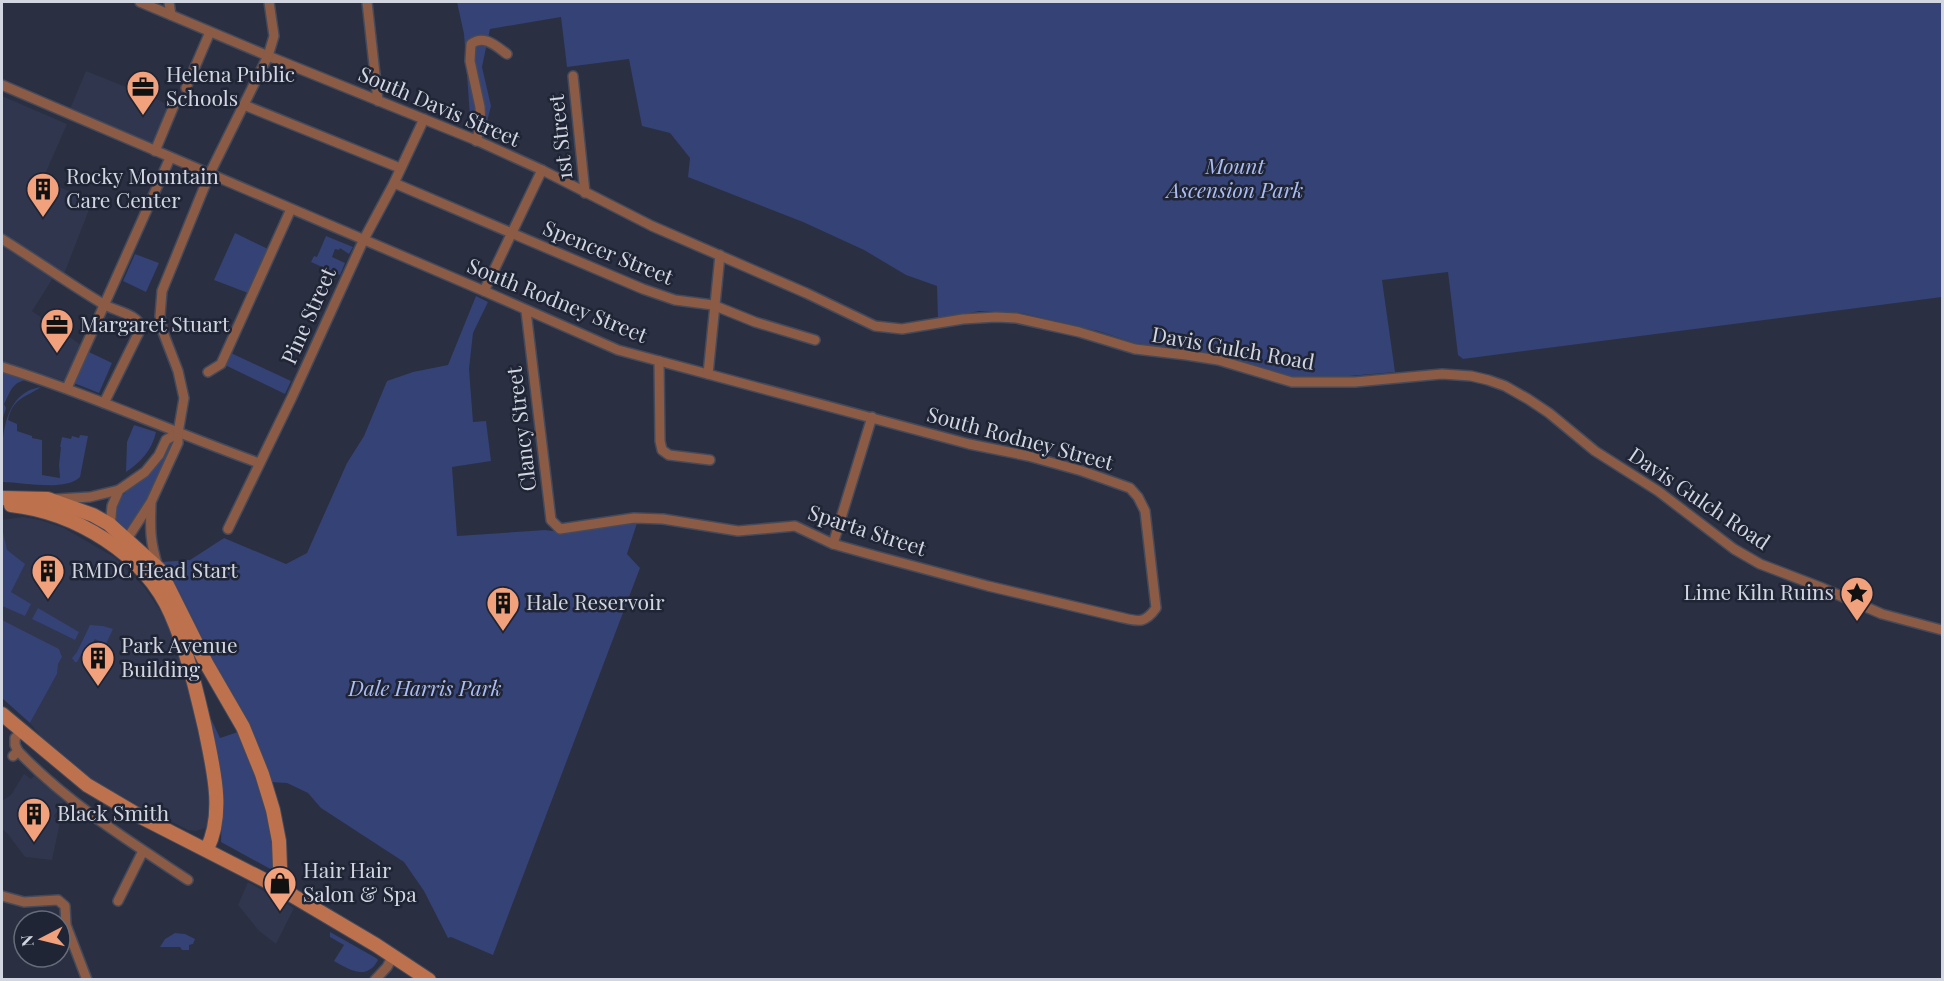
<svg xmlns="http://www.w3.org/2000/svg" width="1944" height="981" viewBox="0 0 1944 981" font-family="'Playfair Display',serif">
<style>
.built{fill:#2f364e}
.green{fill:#344275}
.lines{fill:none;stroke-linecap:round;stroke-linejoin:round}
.street-casing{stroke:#454a5b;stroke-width:12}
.secondary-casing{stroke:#454a5b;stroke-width:16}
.street{stroke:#8b5b45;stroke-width:9}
.secondary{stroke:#bd724d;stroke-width:14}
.labels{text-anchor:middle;stroke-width:5;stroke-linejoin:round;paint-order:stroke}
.poi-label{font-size:21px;fill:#d2d6e1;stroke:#202536;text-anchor:start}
.street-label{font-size:21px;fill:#d2d6e1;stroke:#202536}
.park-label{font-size:21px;font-style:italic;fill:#abbdf2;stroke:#202536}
</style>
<rect width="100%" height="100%" fill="#2a2f41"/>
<g class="built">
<polygon points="86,71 159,100 167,105 167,111 153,144 70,109"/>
<polygon points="2,96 67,124 43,179 92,202 64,274 42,258 2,234"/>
<polygon points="2,246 53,278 32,311 81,345 64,381 2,361"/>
<polygon points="23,517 40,520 64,528 114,557 145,588 161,612 174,637 200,728 211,789 209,827 196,831 188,830 143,808 88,777 48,745 30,723 57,674 2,620 2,550 3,539 2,520"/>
<polygon points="24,774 31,779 34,776 64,801 54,816 60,823 52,860 25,857 7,833 2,829 2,801 11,795"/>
<polygon points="248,882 294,908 276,944 259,931 238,905"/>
</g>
<g class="green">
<polygon points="457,2 1942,2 1942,297 1463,359 1458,355 1448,272 1382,280 1395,372 1327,378 1292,379 1248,364 1184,350 1135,343 1098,331 1021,313 979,311 938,320 937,286 906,275 864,250 803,222 688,177 690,158 670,133 642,126 629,59 567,67 561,17 490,29 482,67 491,106 483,138 471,130 464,34"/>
<polygon points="235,233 268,249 248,293 214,280"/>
<polygon points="326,236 353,247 349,254 340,248 339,250 335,249 332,257 345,263 340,275 311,262 314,256 317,257"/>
<polygon points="135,254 159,263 146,292 123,281"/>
<polygon points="476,296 488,302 473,333 469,369 473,422 486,421 491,461 452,467 457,536 545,530 561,532 637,523 627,554 640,568 493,955 451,937 448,938 424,891 404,862 321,808 308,793 287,783 269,782 161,562 190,560 224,538 286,564 307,553 347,463 364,436 387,381 413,372 448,365"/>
<polygon points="89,352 112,363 99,393 74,383"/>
<polygon points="231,353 291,381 285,394 225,365"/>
<path d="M 2,371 L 25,380 C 11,384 11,391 4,404 L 6,408 L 2,421 Z"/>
<path d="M 41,387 C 27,397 13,397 8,420 L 17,424 L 17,431 L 32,436 L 32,438 L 42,440 L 42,475 L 60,478 L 59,465 L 61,447 L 60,447 L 62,437 L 71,439 L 72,436 L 79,438 L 80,435 L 88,436 L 80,477 C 65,492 22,482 2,482 C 1,446 0,393 41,387 Z"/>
<path d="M 134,425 L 156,432 C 152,450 141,462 126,472 L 127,442 Z"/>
<path d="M 172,442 L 173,444 L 135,522 L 126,531 L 115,524 C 113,492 136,487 155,468 C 161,461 166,451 170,443 Z"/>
<polygon points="2,528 7,550 25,564 11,592 31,604 25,616 2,606"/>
<polygon points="38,608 79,632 75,640 32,619"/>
<polygon points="2,620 59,649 62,657 58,664 57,674 30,723 2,698"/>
<polygon points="90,625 103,626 113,629 106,644 95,639 87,653 83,651 77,662 75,662 72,658 77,652"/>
<polygon points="205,706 220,738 241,731 248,746 275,841 274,871 221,842 222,812"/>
<path d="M 330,932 L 376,958 L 378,960 C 367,981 350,970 334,961 L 344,945 L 330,937 Z"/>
<polygon points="175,933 185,934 195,939 193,944 189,945 189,950 182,950 180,947 160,947 165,939"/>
</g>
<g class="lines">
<defs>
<g id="street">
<polyline points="140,2 268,56 478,141 542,170 652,226 806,293 875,326 902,329 963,319 996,317 1016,318 1079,332 1135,349 1186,355 1218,360 1292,382 1355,382 1442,374 1471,376 1488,380 1505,386 1528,399 1549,413 1595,451 1658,491 1734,549 1760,564 1820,587 1882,614 1942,630"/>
<polyline points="169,2 171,15"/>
<polyline points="367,2 378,101"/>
<polyline points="573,76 585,193"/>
<path d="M 2,85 L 484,291 L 618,350 L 969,444 L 1028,456 L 1082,471 L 1130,488 L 1138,497 L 1145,511 L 1156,608 C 1144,625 1137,621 1119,617 L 988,586 L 876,556 L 833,544 L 795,526 L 738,531 L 663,519 L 634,518 L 560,529 L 551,520 L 526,311"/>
<polyline points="186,88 210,32"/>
<polyline points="244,105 400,168"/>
<path d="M 476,141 L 481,125 L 480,107 L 470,61 L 471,44 C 484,34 496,46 507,54"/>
<polyline points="155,151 175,103"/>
<polyline points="394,183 643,289 675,300 713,305 755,322 815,340"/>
<path d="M 2,239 C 36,260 69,284 103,304 C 114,311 139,314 141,328 L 104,403"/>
<polyline points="484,291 542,170"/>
<polyline points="659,361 660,441 662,450 669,455 710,460"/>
<path d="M 2,367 C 89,394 173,432 259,463"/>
<polyline points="208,372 221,364 291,209"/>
<polyline points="708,374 720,255"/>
<polyline points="67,388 170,158"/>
<polyline points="57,499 90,497 119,490"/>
<path d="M 151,504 C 150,529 150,542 158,567"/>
<polyline points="110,528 112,506 119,490 145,472 159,455 166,440 178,433"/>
<polyline points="228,529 292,397 364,239 394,183 424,119"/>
<polyline points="120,539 127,539 151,502 178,443 178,433 184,398 178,371 163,332 160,316 162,291 210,173 268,56 274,36 269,2"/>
<polyline points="833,544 872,417"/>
<path d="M 18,751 C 66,802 129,841 188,880"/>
<polyline points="13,756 18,751 15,745 15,738 22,731"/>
<polyline points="2,896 24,902 58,900 65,906 66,925 87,980"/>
<polyline points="118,901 143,851"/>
<polyline points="375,980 387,967 393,956"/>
</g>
<g id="secondary">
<polyline points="2,498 48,499 93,515 109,524 159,569 206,663 243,727 262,774 273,810 279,841 280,867 278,887"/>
<path d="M 11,505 C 75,512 145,554 171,614 C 187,650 196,690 205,728 C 213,768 225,812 207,849"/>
<polyline points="2,714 87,785 143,818 278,887 376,945 429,980"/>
</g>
</defs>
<use href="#street" class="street-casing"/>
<use href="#secondary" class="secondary-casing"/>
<use href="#street" class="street"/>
<use href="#secondary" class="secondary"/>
</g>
<defs>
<symbol id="office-pin" viewBox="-11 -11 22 30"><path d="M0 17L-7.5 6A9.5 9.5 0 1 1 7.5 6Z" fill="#f1a17b" stroke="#202536"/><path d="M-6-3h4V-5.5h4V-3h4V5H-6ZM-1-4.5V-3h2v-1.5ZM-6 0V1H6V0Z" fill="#111"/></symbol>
<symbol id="building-pin" viewBox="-11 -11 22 30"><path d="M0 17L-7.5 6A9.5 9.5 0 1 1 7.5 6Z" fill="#f1a17b" stroke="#202536"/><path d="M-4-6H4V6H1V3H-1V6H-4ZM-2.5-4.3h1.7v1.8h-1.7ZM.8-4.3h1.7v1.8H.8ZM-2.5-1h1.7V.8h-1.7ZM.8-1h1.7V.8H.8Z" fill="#111"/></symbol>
<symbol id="sight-pin" viewBox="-11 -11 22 30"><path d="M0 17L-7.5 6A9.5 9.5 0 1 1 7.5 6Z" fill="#f1a17b" stroke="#202536"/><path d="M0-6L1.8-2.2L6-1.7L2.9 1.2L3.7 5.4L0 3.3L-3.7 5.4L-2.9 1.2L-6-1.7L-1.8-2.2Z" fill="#111"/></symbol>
<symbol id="shop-pin" viewBox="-11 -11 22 30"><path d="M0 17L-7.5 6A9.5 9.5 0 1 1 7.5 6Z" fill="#f1a17b" stroke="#202536"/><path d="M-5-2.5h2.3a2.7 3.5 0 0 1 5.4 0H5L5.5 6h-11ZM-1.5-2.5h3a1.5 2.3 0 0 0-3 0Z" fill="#111"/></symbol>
</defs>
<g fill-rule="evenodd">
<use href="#office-pin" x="124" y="68" width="38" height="52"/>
<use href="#building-pin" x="24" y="170" width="38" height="52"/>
<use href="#office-pin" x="38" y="306" width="38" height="52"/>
<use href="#building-pin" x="29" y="552" width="38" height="52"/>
<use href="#sight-pin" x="1838" y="574" width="38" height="52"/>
<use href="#building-pin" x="484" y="584" width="38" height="52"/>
<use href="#building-pin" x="79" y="639" width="38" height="52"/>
<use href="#building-pin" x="15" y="795" width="38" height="52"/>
<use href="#shop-pin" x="261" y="864" width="38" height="52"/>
</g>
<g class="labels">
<g class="poi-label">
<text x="166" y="82">Helena Public<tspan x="166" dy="24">Schools</tspan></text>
<text x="66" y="184">Rocky Mountain<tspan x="66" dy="24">Care Center</tspan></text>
<text x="80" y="332">Margaret Stuart</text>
<text x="71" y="578">RMDC Head Start</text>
<text x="1834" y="600" text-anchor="end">Lime Kiln Ruins</text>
<text x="526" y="610">Hale Reservoir</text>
<text x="121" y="653">Park Avenue<tspan x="121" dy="24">Building</tspan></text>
<text x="57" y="821">Black Smith</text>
<text x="303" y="878">Hair Hair<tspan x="303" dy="24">Salon &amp; Spa</tspan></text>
</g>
<g class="street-label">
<text transform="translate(439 107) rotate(23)" y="7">South Davis Street</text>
<text transform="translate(561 137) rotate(-96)" y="7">1st Street</text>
<text transform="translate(608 253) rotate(22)" y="7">Spencer Street</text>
<text transform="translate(557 301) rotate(22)" y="7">South Rodney Street</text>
<text transform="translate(309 316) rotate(-66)" y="7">Pine Street</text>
<text transform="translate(1233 349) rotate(10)" y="7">Davis Gulch Road</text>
<text transform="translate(522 429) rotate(-97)" y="7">Clancy Street</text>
<text transform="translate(1020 439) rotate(15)" y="7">South Rodney Street</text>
<text transform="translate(1699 499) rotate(34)" y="7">Davis Gulch Road</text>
<text transform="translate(867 531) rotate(18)" y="7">Sparta Street</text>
</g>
<g class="park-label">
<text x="1235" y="174">Mount<tspan x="1235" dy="24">Ascension Park</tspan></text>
<text x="425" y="696">Dale Harris Park</text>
</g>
</g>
<rect width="1944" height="981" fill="none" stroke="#d2d6e1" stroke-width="6"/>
<g transform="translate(42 939) rotate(263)"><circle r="28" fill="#202536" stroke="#676c7a" stroke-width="1.5"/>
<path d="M0-4.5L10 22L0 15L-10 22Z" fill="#f1a17b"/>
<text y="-9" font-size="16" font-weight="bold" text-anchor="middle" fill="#d2d6e1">N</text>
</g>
</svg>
